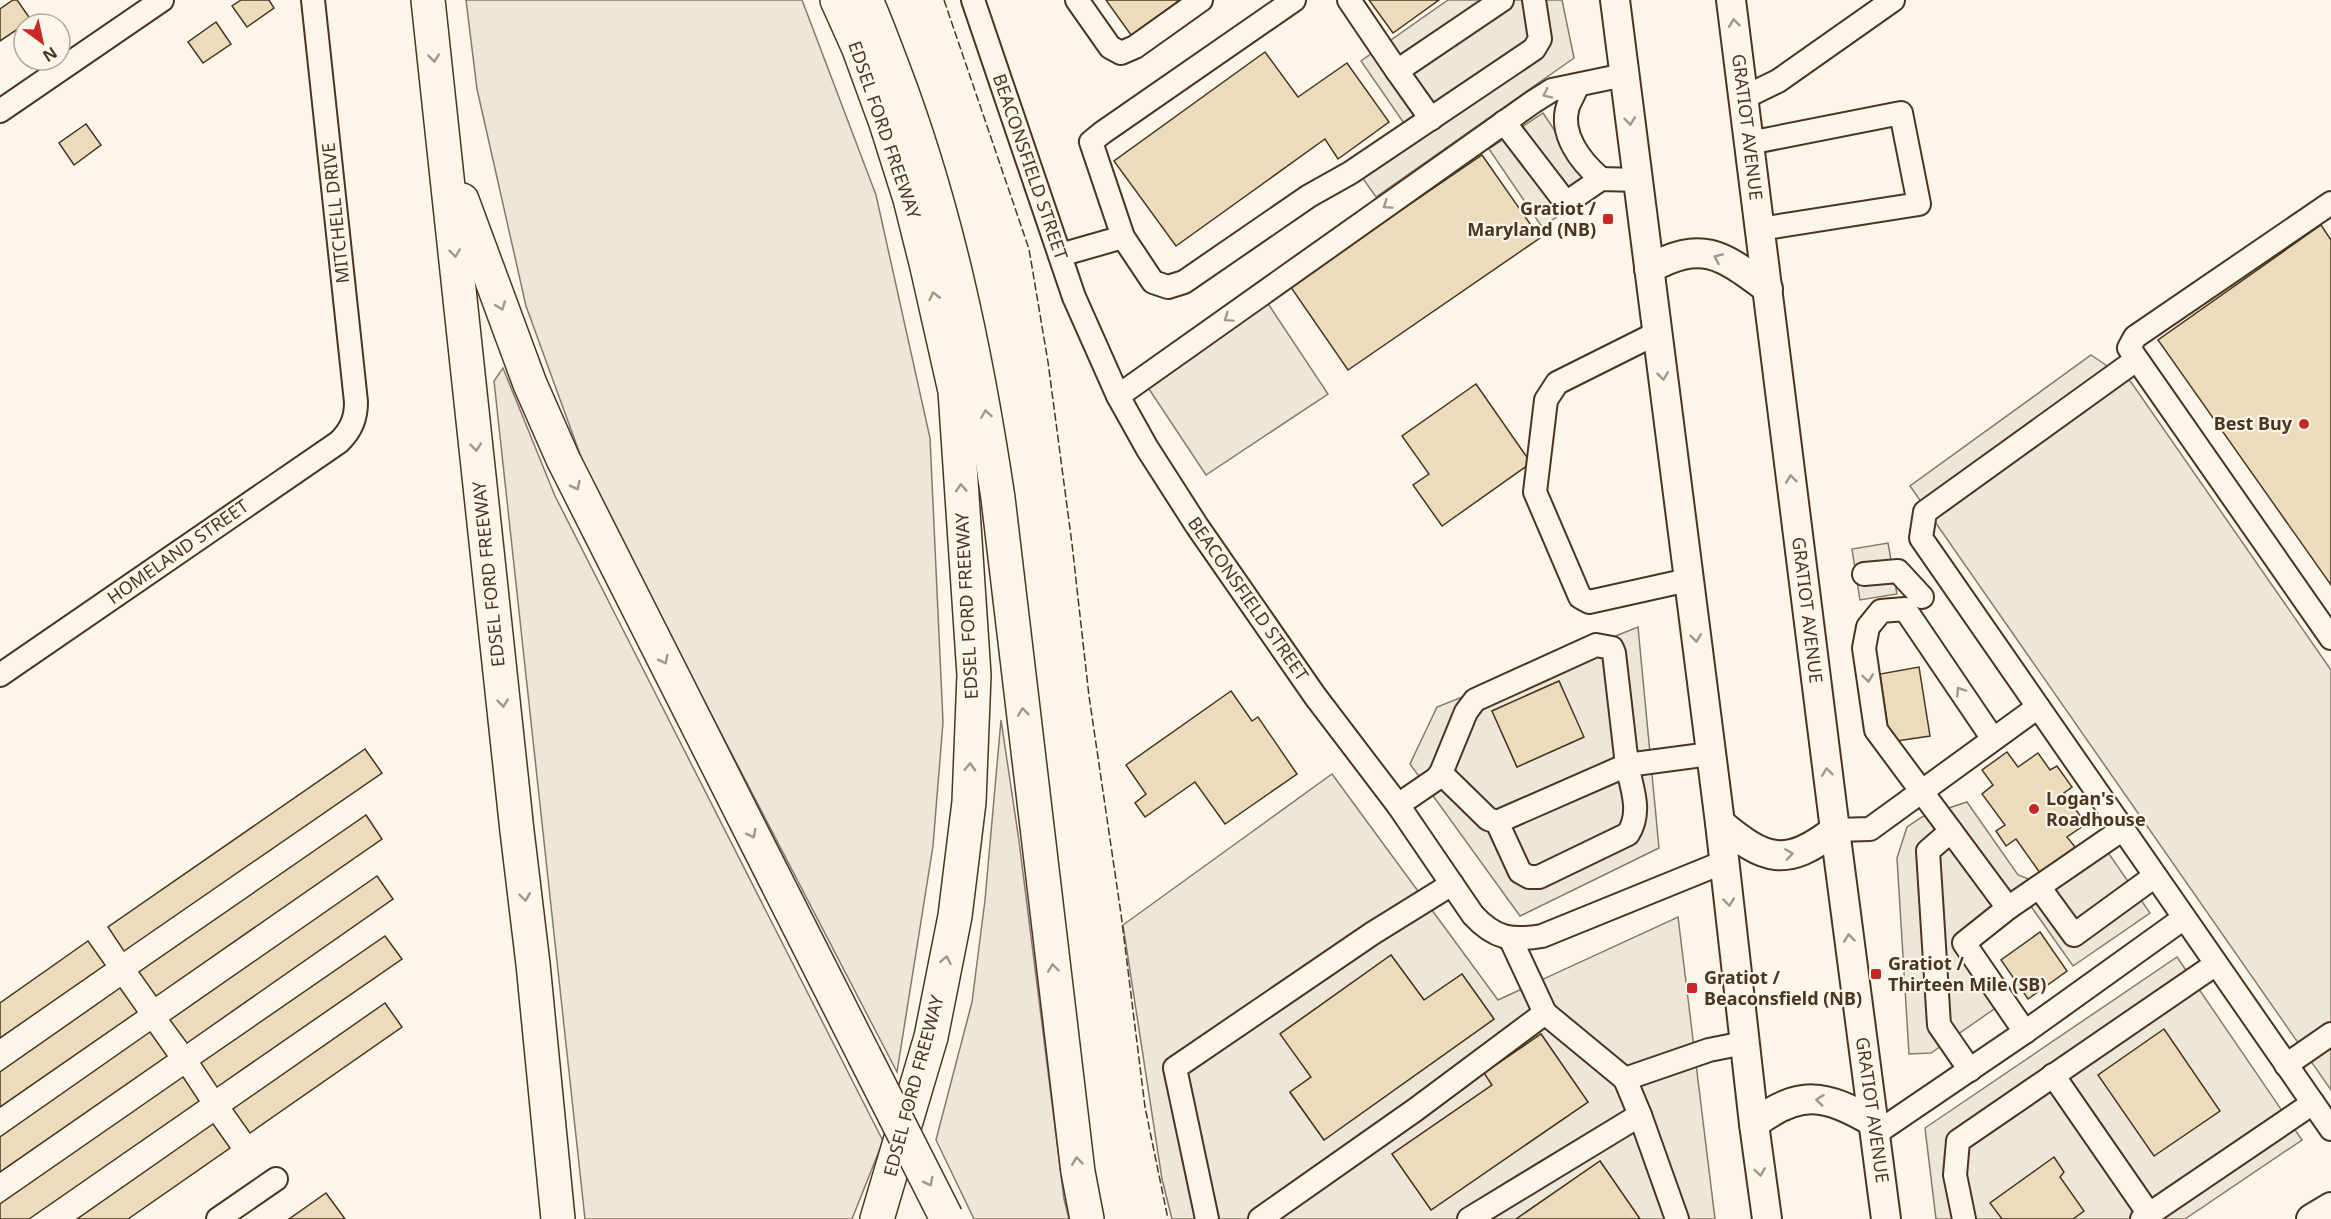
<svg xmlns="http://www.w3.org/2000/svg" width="2331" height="1219" viewBox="0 0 2331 1219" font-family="'Noto Sans',sans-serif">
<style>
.green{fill:#ede6d9;stroke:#887966;stroke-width:1.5}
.parking{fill:#ede7d9;stroke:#887966;stroke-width:1.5;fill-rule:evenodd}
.building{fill:#ecdcbc;stroke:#4a3520;stroke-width:1.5}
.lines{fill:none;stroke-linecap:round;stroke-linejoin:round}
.minor-casing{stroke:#4a3520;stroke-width:26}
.major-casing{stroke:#4a3520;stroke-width:32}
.highway-casing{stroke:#4a3520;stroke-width:36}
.minor{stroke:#fbf6e9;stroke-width:22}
.major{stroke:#fbf6e9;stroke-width:28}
.highway{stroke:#fbf6e9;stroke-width:33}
.highway-bridge-casing{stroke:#4a3520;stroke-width:36;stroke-linecap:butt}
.highway-bridge{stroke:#fbf6e9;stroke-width:33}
.fence{stroke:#4a3520;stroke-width:1.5;stroke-dasharray:8 3;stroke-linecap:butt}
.oneway{stroke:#a29684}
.poi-dot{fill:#c62828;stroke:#fbf6e9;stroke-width:2}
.labels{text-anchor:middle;stroke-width:4.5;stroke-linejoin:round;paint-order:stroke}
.street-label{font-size:18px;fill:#4a3520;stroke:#fbf6e9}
.poi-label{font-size:18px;font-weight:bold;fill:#4a3520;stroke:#fbf6e9;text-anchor:start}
</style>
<rect width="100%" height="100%" fill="#fbf6e9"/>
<g class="green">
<polygon points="466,0 802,0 876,195 930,438 943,722 933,846 897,1072 589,479 526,306 477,89"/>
<polygon points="503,368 555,496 883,1141 852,1219 585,1219 494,381"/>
<polygon points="1001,720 1019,841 1064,1199 1069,1219 974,1219 936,1140 972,1002 985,900"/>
</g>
<g class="parking">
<polygon points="1448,0 1562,0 1574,58 1376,197 1352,163 1406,126 1361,61"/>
<polygon points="1543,113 1595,191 1542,227 1489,149"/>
<polygon points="1267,302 1328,394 1206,475 1145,383"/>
<polygon points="2091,355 2131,382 2331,670 2331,1090 1910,486"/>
<polygon points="1888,543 1897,594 1860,600 1852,549"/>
<path d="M 1638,627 L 1659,848 L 1520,916 L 1410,764 L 1437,707 ZM 1559,681 L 1583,737 L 1517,767 L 1492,711 Z"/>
<path d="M 1332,774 L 1498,1000 L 1678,917 L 1715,1219 L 1640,1219 L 1600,1161 L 1516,1219 L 1172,1219 L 1162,1179 L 1123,925 ZM 1391,955 L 1424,1000 L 1462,974 L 1494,1019 L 1324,1140 L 1290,1093 L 1311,1077 L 1281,1033 ZM 1541,1034 L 1588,1102 L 1431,1210 L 1392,1154 L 1492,1085 L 1485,1073 Z"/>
<polygon points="1967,802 2018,875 2053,888 2107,851 2150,913 2073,966 2030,905 1960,953 1997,1007 1931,1053 1909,1054 1897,858 1907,827 1922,817"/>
<polygon points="2177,957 2302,1140 2185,1219 1936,1219 1925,1128"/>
</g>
<g class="building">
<polygon points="13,0 17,0 31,20 0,41 0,9"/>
<polygon points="241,0 269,0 274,8 247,27 232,6"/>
<polygon points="1106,0 1180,0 1131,35"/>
<polygon points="1369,0 1439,0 1393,33"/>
<polygon points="216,22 231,44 203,63 188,42"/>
<polygon points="1265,52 1298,97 1347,63 1389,122 1338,159 1325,139 1176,246 1114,161"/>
<polygon points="86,124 101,145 74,165 59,143"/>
<polygon points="1482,155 1540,238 1348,370 1290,286"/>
<polygon points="2321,225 2331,240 2331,585 2158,340"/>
<polygon points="1476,384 1531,463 1442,526 1413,485 1429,474 1402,436"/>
<polygon points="1919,667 1930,736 1890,742 1880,674"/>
<polygon points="1559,681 1584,737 1517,767 1492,711"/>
<polygon points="1231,691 1252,721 1258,717 1297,774 1225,824 1195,782 1145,817 1135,803 1146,794 1126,765"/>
<polygon points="365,749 382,773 124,951 108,927"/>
<polygon points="2007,752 2018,767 2038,753 2050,770 2057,766 2072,787 2064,793 2086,824 2067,837 2075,847 2040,873 2016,839 2006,846 1996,831 2005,825 1982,794 1993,785 1982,770"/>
<polygon points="366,815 382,839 156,996 139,972"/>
<polygon points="377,876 393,899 187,1043 170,1020"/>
<polygon points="2040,932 2067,971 2028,999 2001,960"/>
<polygon points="385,936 402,959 217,1087 201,1063"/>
<polygon points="88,941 105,965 0,1038 0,1003"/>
<polygon points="1391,955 1424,1000 1462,974 1494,1019 1324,1140 1290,1092 1311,1077 1280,1034"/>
<polygon points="120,988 137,1012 0,1107 0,1072"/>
<polygon points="385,1003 402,1027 250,1133 233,1109"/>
<polygon points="2164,1029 2220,1111 2154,1156 2098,1075"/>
<polygon points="150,1032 167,1056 0,1172 0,1137"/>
<polygon points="1541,1034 1588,1102 1431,1210 1392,1154 1492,1085 1484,1073"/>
<polygon points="183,1077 199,1101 29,1219 0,1219 0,1204"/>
<polygon points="213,1124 230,1148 128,1219 77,1219"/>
<polygon points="2054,1157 2064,1172 2060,1177 2084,1211 2073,1219 2002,1219 1990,1203"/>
<polygon points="1600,1161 1640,1219 1516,1219"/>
<polygon points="326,1193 345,1219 289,1219"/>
</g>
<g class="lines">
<defs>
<g id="minor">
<path d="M 973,0 L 1074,297 L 1118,396 L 1147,448 L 1197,526 L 1315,696 L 1398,805 L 1473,915 C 1495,939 1512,941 1542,936 L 1724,862"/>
<polyline points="1077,0 1110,47 1121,53 1135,47 1201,0"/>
<polyline points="1294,0 1102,133 1091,142 1123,237 1153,282 1168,287 1184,282 1309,196 1350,173 1534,49 1540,39 1534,0"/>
<polyline points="1349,0 1397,71 1502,0"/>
<polyline points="1397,71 1431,119"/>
<path d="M 1578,85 C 1575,92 1571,99 1568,106 C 1559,134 1581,162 1601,179"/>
<polyline points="1743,98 1778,81 1893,0"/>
<polyline points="0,111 162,0"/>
<polyline points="1504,122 1566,203 1601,179 1638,180"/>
<polyline points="1749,143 1901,113 1919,204 1760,229"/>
<polyline points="2331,203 2135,337 2129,348 2331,638"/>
<polyline points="1060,255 1123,237"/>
<polyline points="1657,333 1557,383 1546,400 1535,492 1580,597 1589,602 1688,580"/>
<polyline points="2136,360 1925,512 1921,538 2331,1129"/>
<polyline points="1118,396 1533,102 1552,90 1624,75"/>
<polyline points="1864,574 1898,571 1922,597"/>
<path d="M 0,675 L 339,442 C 351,430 356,419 356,402 L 313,0"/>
<path d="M 1441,773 L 1488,819 L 1497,822 L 1627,765 C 1632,789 1642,812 1628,834 L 1539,877 L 1529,877 L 1520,872 L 1497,822"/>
<polyline points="1398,805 1436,779 1441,773 1466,712 1475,700 1596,645 1612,648 1614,653 1627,765 1710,754"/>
<polyline points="1835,830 1870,829 2038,707"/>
<polyline points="1951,831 1876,730 1864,648 1868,627 1881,611 1905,609 1993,739"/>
<polyline points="2039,887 2074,935 2155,876"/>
<polyline points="2008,908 2123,829"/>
<polyline points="1511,940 1545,1013 1625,1079 1709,1050 1744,1043"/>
<polyline points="2286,1065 2331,1034"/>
<polyline points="1970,1070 1939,1025 1928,851 1951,831 2008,908 1964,943 2025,1032"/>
<polyline points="2053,1075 2149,1214"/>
<polyline points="1625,1079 1640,1115 1677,1219"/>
<polyline points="1875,1134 2025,1032 2184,918"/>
<polyline points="218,1219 276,1179"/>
<polyline points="1207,1219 1175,1068 1373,933 1452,884"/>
<polyline points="1260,1219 1415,1110 1545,1013"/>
<polyline points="1469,1219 1640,1115"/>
<polyline points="1964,1219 1955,1175 1958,1141 2216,964"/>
<polyline points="2142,1219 2313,1103"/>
</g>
<g id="major">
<polyline points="1615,0 1720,823 1754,1124 1767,1219"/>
<polyline points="1731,0 1835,830 1886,1219"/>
<path d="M 1649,269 C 1703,239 1722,255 1768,289"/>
<path d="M 1720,823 C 1765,861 1786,868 1835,830"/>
<path d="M 1754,1124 C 1800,1089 1825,1094 1873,1122"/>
<polyline points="2311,1219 2331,1207"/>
</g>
<g id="highway">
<polyline points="428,0 517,831 533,964 558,1219"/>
<polyline points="837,0 859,49 886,123 910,199 927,267 955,391 974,675 969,802 955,916 931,1037 877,1219"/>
<path d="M 866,0 C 876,22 884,45 893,68 C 946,207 976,351 998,498 L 1078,1172 L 1087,1219"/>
<polyline points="462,200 530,384 563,459 864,1055"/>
</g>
</defs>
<use href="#minor" class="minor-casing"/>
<use href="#major" class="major-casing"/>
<use href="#highway" class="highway-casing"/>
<use href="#minor" class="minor"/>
<use href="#major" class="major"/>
<use href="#highway" class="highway"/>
<defs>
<polyline id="highway-bridge" points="864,1055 946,1217"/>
</defs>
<use href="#highway-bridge" class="highway-bridge-casing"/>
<use href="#highway-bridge" class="highway-bridge"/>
<polyline class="fence" points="944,0 1029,249 1048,362 1072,544 1089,696 1121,914 1145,1107 1168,1219"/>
</g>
<defs><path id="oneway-chevron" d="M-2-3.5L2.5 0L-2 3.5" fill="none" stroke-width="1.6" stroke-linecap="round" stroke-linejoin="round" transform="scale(1.5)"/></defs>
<g class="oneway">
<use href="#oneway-chevron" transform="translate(1734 23) rotate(-97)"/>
<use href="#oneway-chevron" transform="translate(434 58) rotate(84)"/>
<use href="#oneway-chevron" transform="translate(1547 94) rotate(154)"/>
<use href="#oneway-chevron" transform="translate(1630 121) rotate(83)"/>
<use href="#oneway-chevron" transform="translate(1387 205) rotate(145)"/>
<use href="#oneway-chevron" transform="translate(455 253) rotate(84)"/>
<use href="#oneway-chevron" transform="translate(1718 258) rotate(-156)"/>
<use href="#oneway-chevron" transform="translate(934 296) rotate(-103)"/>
<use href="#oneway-chevron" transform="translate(501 306) rotate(70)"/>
<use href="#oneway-chevron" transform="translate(1228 318) rotate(145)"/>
<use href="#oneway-chevron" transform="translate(1663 376) rotate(83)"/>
<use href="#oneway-chevron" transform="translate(986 414) rotate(-99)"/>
<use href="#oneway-chevron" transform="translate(476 447) rotate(84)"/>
<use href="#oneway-chevron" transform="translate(1791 479) rotate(-97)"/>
<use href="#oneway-chevron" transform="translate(576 486) rotate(64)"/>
<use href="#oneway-chevron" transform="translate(961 488) rotate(-94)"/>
<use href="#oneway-chevron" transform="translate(1696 638) rotate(83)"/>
<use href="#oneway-chevron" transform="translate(664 660) rotate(63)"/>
<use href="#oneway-chevron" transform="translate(1868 678) rotate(82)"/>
<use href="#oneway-chevron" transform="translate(1960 691) rotate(-124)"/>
<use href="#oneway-chevron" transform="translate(503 703) rotate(84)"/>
<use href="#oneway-chevron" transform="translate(1023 712) rotate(-97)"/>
<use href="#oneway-chevron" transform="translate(970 767) rotate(-88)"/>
<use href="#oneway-chevron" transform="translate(1827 772) rotate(-97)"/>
<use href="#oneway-chevron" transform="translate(752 834) rotate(63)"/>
<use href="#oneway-chevron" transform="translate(1789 854) rotate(-8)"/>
<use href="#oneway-chevron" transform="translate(525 897) rotate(83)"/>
<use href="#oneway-chevron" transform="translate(1729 902) rotate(84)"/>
<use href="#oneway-chevron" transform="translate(1849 938) rotate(-97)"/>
<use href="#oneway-chevron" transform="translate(946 960) rotate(-79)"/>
<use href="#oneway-chevron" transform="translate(1053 968) rotate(-97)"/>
<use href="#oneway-chevron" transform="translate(1820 1100) rotate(-173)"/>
<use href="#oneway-chevron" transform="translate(1077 1161) rotate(-97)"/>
<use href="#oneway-chevron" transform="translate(1760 1172) rotate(82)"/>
<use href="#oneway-chevron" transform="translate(929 1182) rotate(63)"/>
</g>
<g class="poi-dot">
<rect x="1602" y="213" width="12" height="12" rx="3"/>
<circle cx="2304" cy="424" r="6"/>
<circle cx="2034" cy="809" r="6"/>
<rect x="1870" y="968" width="12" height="12" rx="3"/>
<rect x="1686" y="982" width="12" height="12" rx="3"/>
</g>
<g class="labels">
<g class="street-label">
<text transform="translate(1747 127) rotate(83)" y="6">GRATIOT AVENUE</text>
<text transform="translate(884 130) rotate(71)" y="6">EDSEL FORD FREEWAY</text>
<text transform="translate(1030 167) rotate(71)" y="6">BEACONSFIELD STREET</text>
<text transform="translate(336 213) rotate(-96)" y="6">MITCHELL DRIVE</text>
<text transform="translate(178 552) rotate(-35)" y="6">HOMELAND STREET</text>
<text transform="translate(489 574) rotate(-96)" y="6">EDSEL FORD FREEWAY</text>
<text transform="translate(1248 599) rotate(55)" y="6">BEACONSFIELD STREET</text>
<text transform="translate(967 606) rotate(-93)" y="6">EDSEL FORD FREEWAY</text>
<text transform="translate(1807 610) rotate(83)" y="6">GRATIOT AVENUE</text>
<text transform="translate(914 1086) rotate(-75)" y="6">EDSEL FORD FREEWAY</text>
<text transform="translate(1872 1110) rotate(82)" y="6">GRATIOT AVENUE</text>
</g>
<g class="poi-label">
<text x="1596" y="215" text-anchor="end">Gratiot /<tspan x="1596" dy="21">Maryland (NB)</tspan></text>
<text x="2292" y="430" text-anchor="end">Best Buy</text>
<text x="2046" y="805">Logan's<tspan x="2046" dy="21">Roadhouse</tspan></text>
<text x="1888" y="970">Gratiot /<tspan x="1888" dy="21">Thirteen Mile (SB)</tspan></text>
<text x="1704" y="984">Gratiot /<tspan x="1704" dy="21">Beaconsfield (NB)</tspan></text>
</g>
</g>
<g transform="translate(42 42) rotate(147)"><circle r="28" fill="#fbf6e9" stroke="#b4a999" stroke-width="1.5"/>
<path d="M0-4.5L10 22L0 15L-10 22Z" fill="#c62828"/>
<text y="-9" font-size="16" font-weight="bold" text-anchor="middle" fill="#4a3520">N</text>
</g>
</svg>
